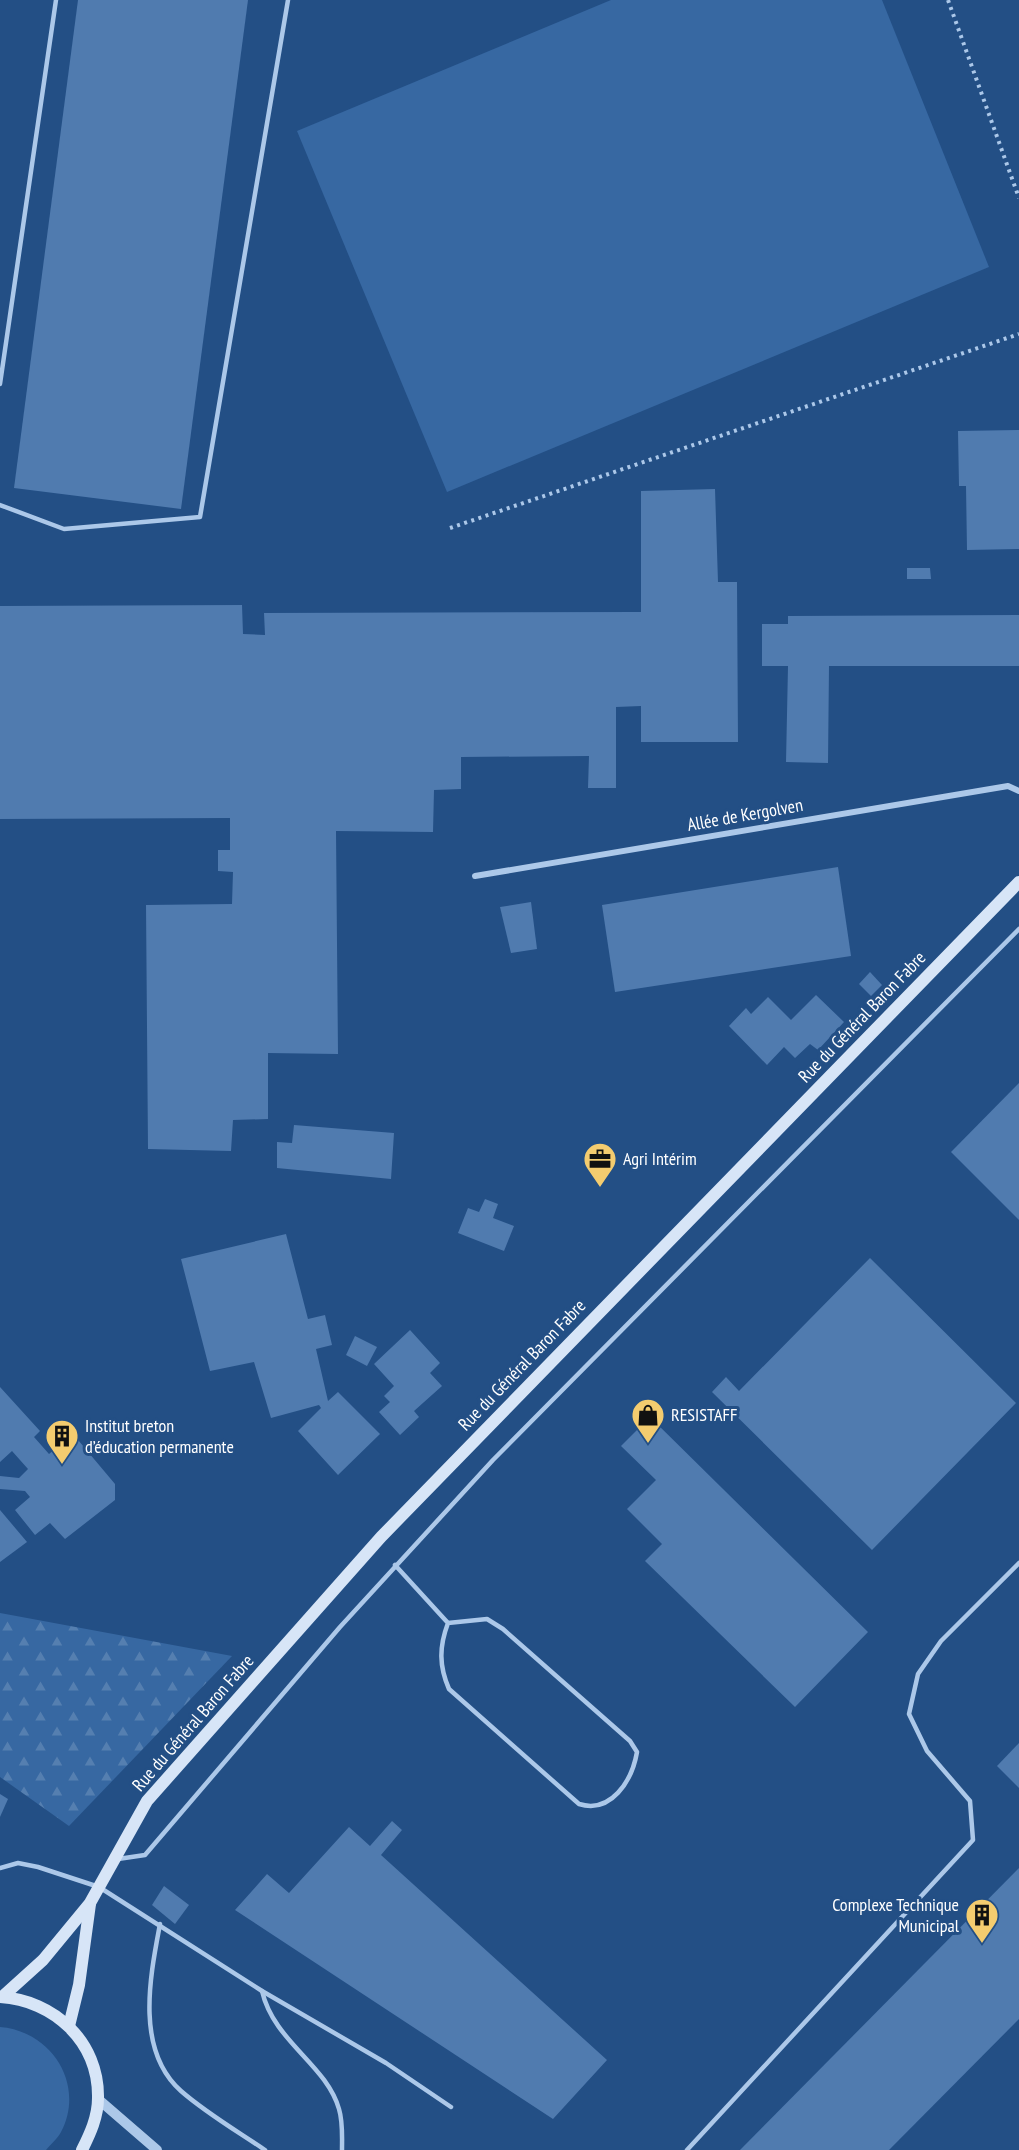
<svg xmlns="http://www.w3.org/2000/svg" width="1019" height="2150" viewBox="0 0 1019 2150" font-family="'PT Sans Narrow',sans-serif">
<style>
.grass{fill:#3768a2}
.forest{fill:url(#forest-firs)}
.building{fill:#507baf}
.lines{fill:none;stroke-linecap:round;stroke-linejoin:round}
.path{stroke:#acc8e9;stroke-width:4;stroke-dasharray:3 4.5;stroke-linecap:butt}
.service{stroke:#acc8e9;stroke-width:4.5}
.minor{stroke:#acc8e9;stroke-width:6}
.tertiary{stroke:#acc8e9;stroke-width:10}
.secondary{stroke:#d7e5f7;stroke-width:12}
.labels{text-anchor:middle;stroke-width:6;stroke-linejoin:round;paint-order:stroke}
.street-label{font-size:18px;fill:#fff;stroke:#234f85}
.poi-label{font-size:18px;fill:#fff;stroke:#234f85;text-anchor:start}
</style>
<defs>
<pattern id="forest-firs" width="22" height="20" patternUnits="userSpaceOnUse" patternTransform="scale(1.5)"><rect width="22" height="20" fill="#3768a2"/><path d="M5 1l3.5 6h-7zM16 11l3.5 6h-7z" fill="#557fb0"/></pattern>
</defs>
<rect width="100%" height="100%" fill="#234f85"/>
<g class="grass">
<polygon points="611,0 882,0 989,267 447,492 297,131"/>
<path d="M 0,2027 C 51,2031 86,2084 61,2132 C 58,2138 51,2144 46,2150 L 0,2150 Z"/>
</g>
<polygon class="forest" points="0,1613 232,1656 69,1826 0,1777"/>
<g class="building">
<polygon points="78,0 248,0 181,509 14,488"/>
<polygon points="1019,430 1019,549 967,550 966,486 959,486 958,431"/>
<polygon points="715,489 718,582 737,582 738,742 641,742 641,706 616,707 616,788 588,788 589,756 461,757 461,789 434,790 433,832 336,831 338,1054 268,1053 268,1119 233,1120 231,1151 148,1149 146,905 232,904 233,872 218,871 218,850 230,850 230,818 0,819 0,606 242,605 243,634 265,635 264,613 641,612 641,491"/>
<polygon points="907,568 930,568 931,579 907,579"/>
<polygon points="1019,615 1019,666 829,666 828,763 786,762 788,666 762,666 762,624 788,624 788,616"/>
<polygon points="838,867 851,956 615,992 602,905"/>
<polygon points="531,902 537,949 511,953 500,907"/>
<polygon points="870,972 882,985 871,996 859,984"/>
<polygon points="816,995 844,1022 818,1050 810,1044 795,1058 784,1047 767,1065 729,1026 746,1008 751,1014 768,997 791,1020"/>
<polygon points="1019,1083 1019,1220 951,1152"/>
<polygon points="294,1125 394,1133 391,1179 277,1168 277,1142 292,1143"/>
<polygon points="485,1199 498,1204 493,1218 514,1226 504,1251 458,1233 468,1208 479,1212"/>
<polygon points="286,1234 308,1319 325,1315 332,1345 316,1349 328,1401 338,1392 380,1434 338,1475 298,1431 321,1408 319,1405 271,1418 254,1362 210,1371 181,1259"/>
<polygon points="870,1258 1016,1403 872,1550 712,1392 726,1377 739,1391"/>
<polygon points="410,1330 440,1363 430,1373 442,1386 414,1411 419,1417 400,1435 379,1412 390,1402 384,1396 394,1386 374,1364"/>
<polygon points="355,1336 377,1347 367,1366 346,1355"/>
<polygon points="0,1387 40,1431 34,1437 49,1454 73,1434 115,1484 115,1500 65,1539 50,1523 35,1535 15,1510 30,1497 25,1491 0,1489 0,1476 19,1478 28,1469 12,1451 0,1462"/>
<polygon points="650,1417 868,1632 795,1707 645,1561 662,1544 627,1509 656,1480 621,1446"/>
<polygon points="0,1510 27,1542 0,1562"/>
<polygon points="1019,1743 1019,1788 997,1766"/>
<polygon points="0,1794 8,1799 0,1817"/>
<polygon points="392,1821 402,1830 381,1855 607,2060 553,2119 235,1910 267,1874 289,1893 349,1827 370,1846"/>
<polygon points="1019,1868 1019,2019 889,2150 740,2150"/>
<polygon points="164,1886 189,1905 175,1924 152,1905"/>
</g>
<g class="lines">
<g class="path">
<polyline points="948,0 1019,198"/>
<polyline points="450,528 1019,334"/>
</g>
<g class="service">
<polyline points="0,384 56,0"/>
<polyline points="0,505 64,529 200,517 288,0"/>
<path d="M 395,1565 L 448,1623 C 439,1647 439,1666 449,1689 L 579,1804 C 611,1814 632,1781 637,1752 L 630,1741 L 503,1629 L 487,1619 L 448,1623"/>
<polyline points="118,1859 145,1855 340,1627 493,1460 1019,929"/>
<polyline points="0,1868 18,1863 38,1867 99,1887 262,1991 386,2063 451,2107"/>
<path d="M 160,1924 C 150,1977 135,2050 181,2091 C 206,2113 237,2131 265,2150"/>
<path d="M 262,1991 C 274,2042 326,2064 339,2109 C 343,2122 342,2136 342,2150"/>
<polyline points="687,2150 973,1840 970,1801 927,1751 909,1714 918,1674 941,1641 1019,1563"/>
</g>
<polyline class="minor" points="475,876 1008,786 1019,791"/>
<polyline class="tertiary" points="98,2099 157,2150"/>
<g class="secondary">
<path d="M 0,1997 C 54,2000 99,2042 98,2098 C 98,2117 90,2134 82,2150"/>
<polyline points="2,1997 43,1960 90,1903 147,1801 381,1537 1019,882"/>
<polyline points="69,2026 79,1985 90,1904"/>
</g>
</g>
<defs>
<symbol id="office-pin" viewBox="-11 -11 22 30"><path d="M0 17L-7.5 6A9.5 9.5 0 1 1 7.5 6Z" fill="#f4cc6f" stroke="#234f85"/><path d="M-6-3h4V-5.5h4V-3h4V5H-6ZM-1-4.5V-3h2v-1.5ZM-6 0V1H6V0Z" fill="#111"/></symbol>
<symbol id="shop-pin" viewBox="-11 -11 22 30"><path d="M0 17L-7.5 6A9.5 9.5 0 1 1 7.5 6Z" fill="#f4cc6f" stroke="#234f85"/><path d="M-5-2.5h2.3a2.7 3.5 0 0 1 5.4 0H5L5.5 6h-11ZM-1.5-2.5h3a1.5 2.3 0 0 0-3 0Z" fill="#111"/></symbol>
<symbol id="building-pin" viewBox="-11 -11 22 30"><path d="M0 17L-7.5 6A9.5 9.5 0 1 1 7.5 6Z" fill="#f4cc6f" stroke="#234f85"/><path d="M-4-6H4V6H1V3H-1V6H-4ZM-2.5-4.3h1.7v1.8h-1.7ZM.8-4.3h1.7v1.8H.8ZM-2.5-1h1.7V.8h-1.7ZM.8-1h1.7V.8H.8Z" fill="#111"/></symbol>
</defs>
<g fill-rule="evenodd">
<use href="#office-pin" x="581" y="1140" width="38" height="52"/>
<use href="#shop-pin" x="629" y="1396" width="38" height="52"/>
<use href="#building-pin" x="43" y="1417" width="38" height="52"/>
<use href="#building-pin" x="963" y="1896" width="38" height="52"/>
</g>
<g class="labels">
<g class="street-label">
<text transform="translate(745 815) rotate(-10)" y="6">Allée de Kergolven</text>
<text transform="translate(862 1017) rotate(-46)" y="6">Rue du Général Baron Fabre</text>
<text transform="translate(522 1365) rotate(-46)" y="6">Rue du Général Baron Fabre</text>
<text transform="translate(193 1723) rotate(-49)" y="6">Rue du Général Baron Fabre</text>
</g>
<g class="poi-label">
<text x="623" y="1165">Agri Intérim</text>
<text x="671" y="1421">RESISTAFF</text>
<text x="85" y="1432">Institut breton<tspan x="85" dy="21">d’éducation permanente</tspan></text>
<text x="959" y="1911" text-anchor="end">Complexe Technique<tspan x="959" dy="21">Municipal</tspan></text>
</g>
</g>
</svg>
